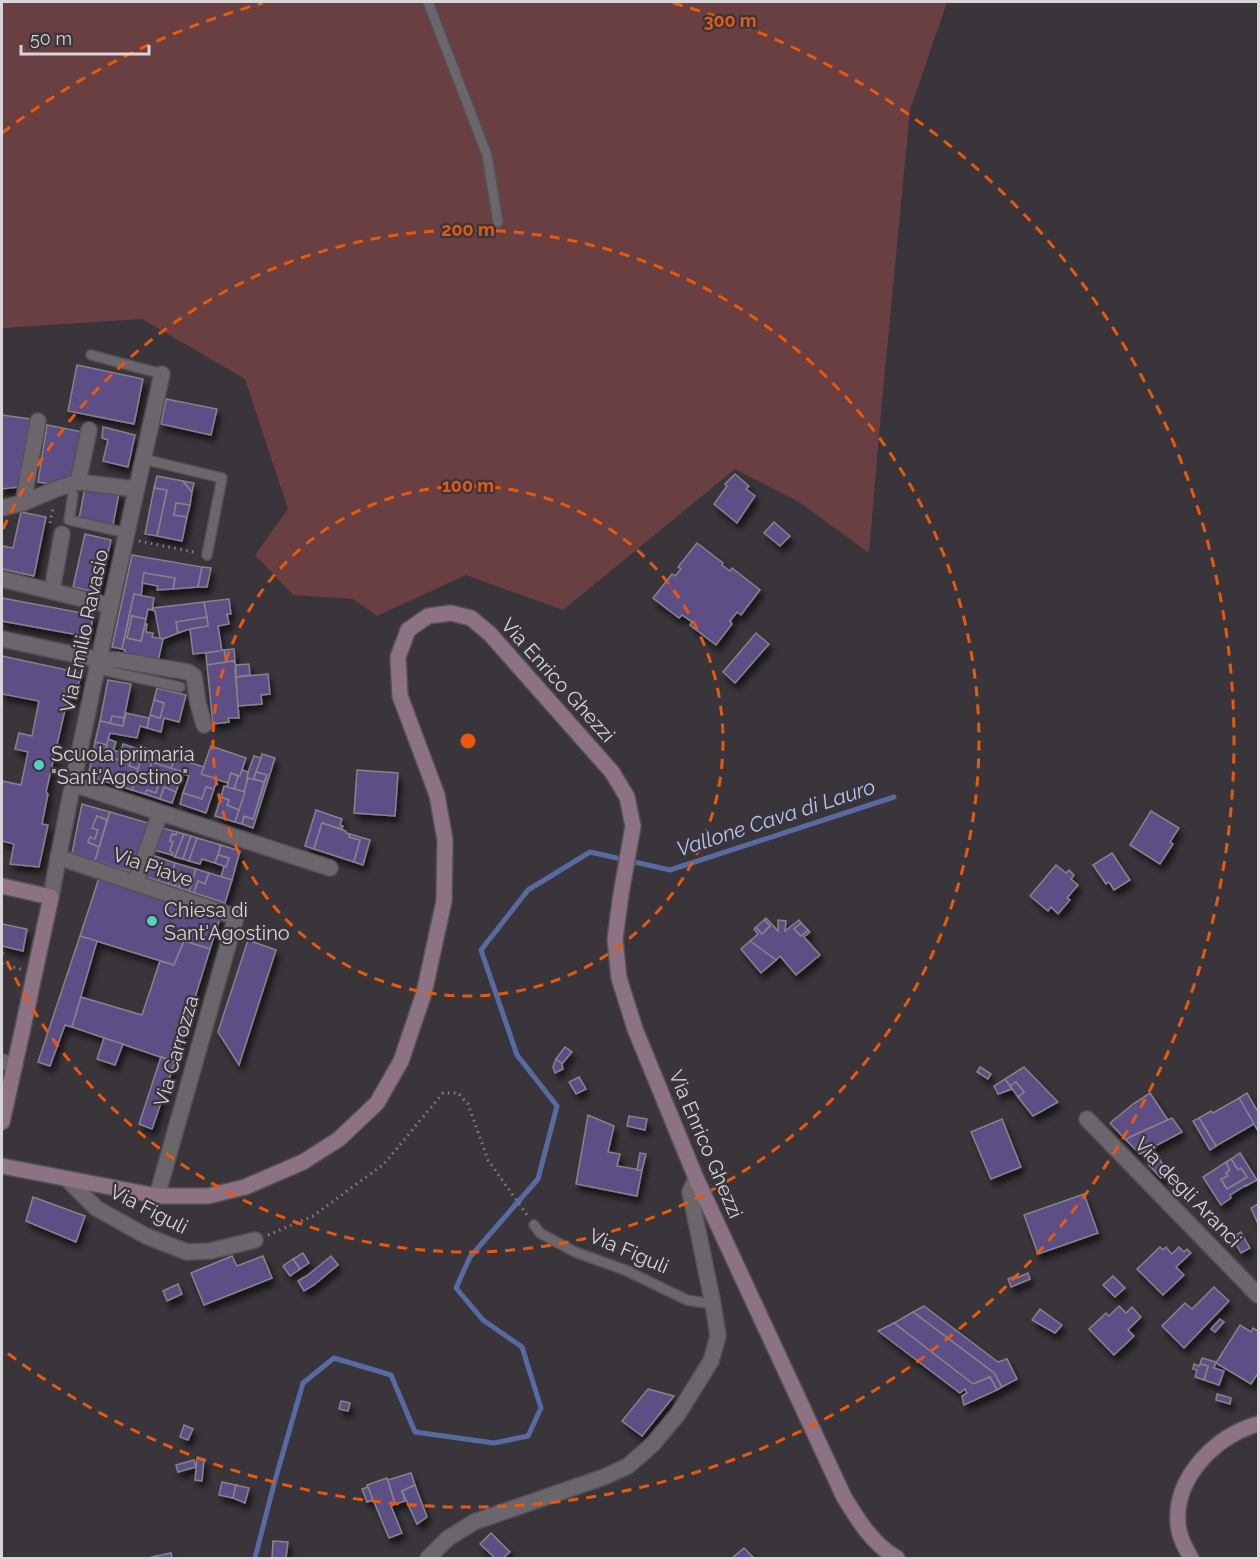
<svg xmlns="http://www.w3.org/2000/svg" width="1260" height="1560" viewBox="0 0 1260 1560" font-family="Raleway,sans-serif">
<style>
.green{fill:#693f42}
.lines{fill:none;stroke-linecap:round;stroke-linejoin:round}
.stream{stroke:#576ba2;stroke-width:5}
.building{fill:#5d4f86;stroke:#85838b;stroke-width:1.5;filter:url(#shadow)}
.lane-casing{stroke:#545155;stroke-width:12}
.street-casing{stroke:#545155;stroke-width:18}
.secondary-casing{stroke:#545155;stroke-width:18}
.path{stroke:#858186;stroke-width:3;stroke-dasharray:1.5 4.5;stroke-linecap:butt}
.lane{stroke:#6b656c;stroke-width:9}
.street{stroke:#6b656c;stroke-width:15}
.secondary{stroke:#8c7282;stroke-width:15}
.ring{fill:none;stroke:#e8590c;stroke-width:3;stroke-dasharray:10 8}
.poi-dot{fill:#56cec4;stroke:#3a353b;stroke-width:2}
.labels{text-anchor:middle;stroke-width:4.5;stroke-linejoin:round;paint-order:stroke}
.street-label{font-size:20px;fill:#d8d5d9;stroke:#3a353b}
.poi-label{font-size:20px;fill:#d8d5d9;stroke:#3a353b;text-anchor:start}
.water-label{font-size:21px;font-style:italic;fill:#b3c6f6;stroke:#3a353b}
.centre{fill:#e8590c;stroke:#3a353b;stroke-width:3}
.ring-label{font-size:18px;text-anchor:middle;font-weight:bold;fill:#e8590c;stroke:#3a353b;stroke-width:4.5;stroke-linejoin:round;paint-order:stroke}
</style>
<defs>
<filter id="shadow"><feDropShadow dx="3.5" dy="6" stdDeviation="3" flood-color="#0009"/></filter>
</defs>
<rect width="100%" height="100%" fill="#3a353b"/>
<polygon class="green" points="2,2 947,2 910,110 881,412 869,553 799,502 735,469 563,610 466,575 377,616 353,599 293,595 255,555 288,509 245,379 142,319 2,328"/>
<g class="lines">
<polyline class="stream" points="255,1558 274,1484 303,1383 334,1358 391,1375 415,1432 494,1443 528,1436 541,1408 522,1347 483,1320 456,1288 470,1257 538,1179 557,1106 517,1055 481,950 528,890 590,852 670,870 894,797"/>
</g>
<g class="building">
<polygon points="77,365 143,379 134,424 68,411"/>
<polygon points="166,399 217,409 211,435 161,424"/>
<polygon points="2,415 30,419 18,487 2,489"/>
<polygon points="47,425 83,432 74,479 51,484 38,482"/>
<polygon points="103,427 135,435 128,467 103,461 108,440 102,438"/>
<polygon points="735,474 749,486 746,489 755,496 737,523 714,504 727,486 725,484"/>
<polygon points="157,476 183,481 192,492 190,505 176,503 174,515 187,517 182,541 157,536 167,490 154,488"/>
<polygon points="183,481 194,483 192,492"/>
<polygon points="85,487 119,493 113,525 79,519"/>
<polygon points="154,488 167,490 157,536 145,534"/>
<polygon points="176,503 190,505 187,517 174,515"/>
<polygon points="21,512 46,517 34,576 2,569 2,546 13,548"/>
<polygon points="774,522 790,536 780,546 764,533"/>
<polygon points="85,534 111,540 99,593 73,587"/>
<polygon points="697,543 723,563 722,565 730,571 732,568 760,590 741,615 737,612 730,621 732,624 716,645 690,625 692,622 682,615 679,618 653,598 672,574 675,576 681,569 678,567"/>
<polygon points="132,555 202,567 198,587 173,589 175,578 144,573 141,596 134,594 122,649 112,647"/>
<polygon points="202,567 211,568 207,587 198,587"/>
<polygon points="144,573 175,578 173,589 157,590 158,586 142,583"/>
<polygon points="134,594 154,598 152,610 148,609 146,619 132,616 127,638 141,641 145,624 147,624 146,632 153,633 152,637 163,639 158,661 124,654 125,650 122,649"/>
<polygon points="2,598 93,615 90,637 2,621"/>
<polygon points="229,599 231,614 227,614 229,624 218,626 222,651 193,654 190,629 208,626 204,602"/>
<polygon points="204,602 207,617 176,622 178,633 163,639 160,638 155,611 152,610 153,608"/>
<polygon points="132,616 146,619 141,641 127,638"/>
<polygon points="207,617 208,626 190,629 178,633 176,622"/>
<polygon points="756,633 769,644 735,683 723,672"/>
<polygon points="234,649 235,663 233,661 226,662 224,650"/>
<polygon points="224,650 226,662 207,665 206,653"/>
<polygon points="2,656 81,673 75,698 68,697 46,792 48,794 42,824 48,825 39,867 10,864 14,844 2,841 2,781 21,785 28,752 15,749 19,733 32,736 39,701 2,694"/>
<polygon points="233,661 235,663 236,670 235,670 239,718 228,718 229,722 213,724 207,665"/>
<polygon points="249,664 250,675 236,677 236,665"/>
<polygon points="268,674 270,694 261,695 262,704 238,706 236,677"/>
<polygon points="108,680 131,684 124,718 112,716 110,723 100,721"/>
<polygon points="157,688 186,695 179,722 164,718 161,732 147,728 150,715 160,718 164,703 154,700"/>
<polygon points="154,700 164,703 160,718 150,715"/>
<polygon points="126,713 149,718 147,728 140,726 137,738 110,733 107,745 95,742 100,721 123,726"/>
<polygon points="112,716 124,718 123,726 110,723"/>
<polygon points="108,739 116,742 114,749 106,748"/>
<polygon points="95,742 107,745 106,748 120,752 118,760 93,753"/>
<polygon points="123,744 141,750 142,747 175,758 171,769 141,759 138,769 129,766 132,758 120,754"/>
<polygon points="211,746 246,758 240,776 231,773 228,783 201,774"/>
<polygon points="93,753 118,760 120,754 132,758 129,766 138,769 132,790 88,776"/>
<polygon points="262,754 275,758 253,828 242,824 244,816 253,819 267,775 256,772"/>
<polygon points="254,756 261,758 253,780 246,778"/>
<polygon points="175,758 204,767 201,774 217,779 214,789 206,787 202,799 183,793 189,776 183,774 183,772 171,769"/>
<polygon points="141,759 152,762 149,771 164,776 161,784 159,783 156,793 147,790 145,794 132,790"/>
<polygon points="152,762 183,772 176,792 164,787 160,799 145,794 147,790 156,793 159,783 161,784 164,776 149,771"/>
<polygon points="242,770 248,772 245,792 234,789 238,776 240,776"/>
<polygon points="357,770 398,773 395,816 354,813"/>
<polygon points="256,772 267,775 264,782 254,779"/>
<polygon points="231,773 238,776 234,789 227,787"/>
<polygon points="248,778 264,782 253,819 244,816 242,824 235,822"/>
<polygon points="224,786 245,792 239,810 227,805 229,800 221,797"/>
<polygon points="164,787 176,792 172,803 160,799"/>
<polygon points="206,787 214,789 206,813 180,804 183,793 202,799"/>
<polygon points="221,797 229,800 227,805 239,810 235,822 215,816"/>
<polygon points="82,804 110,812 107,820 97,816 92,828 98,830 95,839 90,837 88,842 99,847 95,861 72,853"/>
<polygon points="316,810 342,819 340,825 343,826 342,829 322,823 314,849 305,846"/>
<polygon points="1151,811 1179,828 1170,842 1173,844 1160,864 1130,845"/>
<polygon points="110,812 148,823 131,872 95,861"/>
<polygon points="97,816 107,820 99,847 88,842 90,837 95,839 98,830 92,828"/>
<polygon points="322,823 346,831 346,833 350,834 349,837 360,840 354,862 314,849"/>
<polygon points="162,828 177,832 176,835 172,834 170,841 173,842 170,851 173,853 172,855 154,850"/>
<polygon points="177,832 184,834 175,857 172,855 173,853 170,851 173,842 170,841 172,834 176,835"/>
<polygon points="184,834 191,836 183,859 175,857"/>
<polygon points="350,834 370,840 363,865 354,862 360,840 349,837"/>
<polygon points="191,836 197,838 189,861 183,859"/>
<polygon points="197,838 221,845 215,863 202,859 200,864 189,861"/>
<polygon points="221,845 240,851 232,880 221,877 224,866 226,867 229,858 218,855"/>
<polygon points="1112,853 1130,880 1114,890 1109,882 1106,884 1093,865"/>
<polygon points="152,855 175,863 172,874 162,870 158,881 145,877"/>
<polygon points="218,855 229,858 226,867 215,863"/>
<polygon points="175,863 196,869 193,881 182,877 179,888 175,886 179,876 172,874"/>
<polygon points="1056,865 1066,873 1069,870 1074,875 1071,879 1078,885 1067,898 1070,900 1058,914 1051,907 1048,911 1030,896"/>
<polygon points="196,869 209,873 205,884 198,881 194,893 189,891"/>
<polygon points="162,870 172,874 168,884 158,881"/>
<polygon points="209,873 232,880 225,903 194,893 198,881 205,884"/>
<polygon points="172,874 179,876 175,886 168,884"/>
<polygon points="182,877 193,881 189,891 179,888"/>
<polygon points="99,878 220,918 210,949 184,941 174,965 80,936"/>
<polygon points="766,918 778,931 778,920 786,921 785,931 799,920 801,923 794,929 801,936 808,930 810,932 804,937 820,955 796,975 780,956 776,960 750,941 758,934 754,929 756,927 762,934 770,926 764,920"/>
<polygon points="764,920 770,926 762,934 756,927"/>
<polygon points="801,923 808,930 801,936 794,929"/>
<polygon points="2,924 27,929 23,951 2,946"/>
<polygon points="80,936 97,941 72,1027 65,1025 50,1066 38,1062"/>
<polygon points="248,940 276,950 239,1065 218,1032"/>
<polygon points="184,941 210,949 175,1062 72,1027 81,997 142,1015 160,961 174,965"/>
<polygon points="750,941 776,960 761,973 741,949"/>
<polygon points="104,1038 123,1044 115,1065 97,1059"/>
<polygon points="565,1047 572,1052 562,1064 556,1059"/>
<polygon points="161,1057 175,1062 152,1129 139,1124"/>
<polygon points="556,1059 562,1064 563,1069 555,1073 553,1067"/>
<polygon points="980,1067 991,1074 988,1079 977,1072"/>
<polygon points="1024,1067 1058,1102 1033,1116 1018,1097 1024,1092 1016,1082 1010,1086 1005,1079"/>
<polygon points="579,1077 586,1089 576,1094 569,1082"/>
<polygon points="1005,1079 1012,1089 998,1094 994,1086"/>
<polygon points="1016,1082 1024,1092 1018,1097 1010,1086"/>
<polygon points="1150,1093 1168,1120 1130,1137 1126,1140 1110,1123 1133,1104"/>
<polygon points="1247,1093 1258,1112 1258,1131 1239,1098"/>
<polygon points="1239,1098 1254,1124 1216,1146 1199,1118 1211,1111 1213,1113"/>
<polygon points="588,1115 614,1126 608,1152 620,1154 617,1166 642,1170 637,1196 576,1184"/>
<polygon points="629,1116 647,1119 645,1130 627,1126"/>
<polygon points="1172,1118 1182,1132 1140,1154 1126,1140 1130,1137"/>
<polygon points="1199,1118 1216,1146 1210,1150 1193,1121"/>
<polygon points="1002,1119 1021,1167 991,1179 971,1132"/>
<polygon points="640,1153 646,1154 642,1170 637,1170"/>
<polygon points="1240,1153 1257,1180 1246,1186 1246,1185 1230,1195 1231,1198 1221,1205 1203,1177 1226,1162 1230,1170 1226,1173 1228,1176 1221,1179 1227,1189 1247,1177 1241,1168 1238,1170 1231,1159"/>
<polygon points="1159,1158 1168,1174 1161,1178 1149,1165"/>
<polygon points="1231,1159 1238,1170 1241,1168 1247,1177 1227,1189 1221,1179 1228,1176 1226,1173 1230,1170 1226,1162"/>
<polygon points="1084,1194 1098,1233 1038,1254 1024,1215"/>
<polygon points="33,1197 85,1216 76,1242 26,1221"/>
<polygon points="1258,1204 1258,1224 1251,1208"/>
<polygon points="1241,1232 1250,1248 1241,1253 1232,1237"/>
<polygon points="1160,1247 1163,1250 1166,1247 1172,1254 1179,1247 1184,1252 1187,1249 1191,1253 1176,1267 1184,1275 1163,1295 1137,1269"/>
<polygon points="303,1253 309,1263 300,1269 293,1259"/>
<polygon points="232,1256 237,1266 263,1256 272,1278 204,1305 191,1273"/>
<polygon points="331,1256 338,1265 314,1285 304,1291 298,1281 308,1275"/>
<polygon points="293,1259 300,1269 290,1276 283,1266"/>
<polygon points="1028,1273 1030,1279 1011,1287 1008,1279 1016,1276 1017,1278"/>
<polygon points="1113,1276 1125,1288 1115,1297 1103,1285"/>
<polygon points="178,1284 182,1294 167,1301 163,1291"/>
<polygon points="1214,1287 1229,1301 1184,1348 1162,1326 1185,1303 1192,1309"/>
<polygon points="924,1306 998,1362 1007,1359 1017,1379 1002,1387 994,1373 913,1312"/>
<polygon points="1119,1306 1126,1313 1132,1307 1141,1317 1128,1330 1134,1336 1114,1355 1089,1329 1106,1313 1109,1316"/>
<polygon points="1040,1309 1062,1325 1055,1333 1032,1320"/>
<polygon points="913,1312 994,1373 1002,1387 997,1390 990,1377 973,1384 894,1323"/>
<polygon points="1220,1319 1224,1322 1215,1332 1211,1329"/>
<polygon points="894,1323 973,1384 990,1377 997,1390 964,1405 962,1396 967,1393 965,1389 960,1393 878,1331"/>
<polygon points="1240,1325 1251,1332 1253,1328 1258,1331 1258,1373 1251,1384 1216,1363"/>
<polygon points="1202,1358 1216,1362 1214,1368 1224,1371 1219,1385 1204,1380 1208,1366 1200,1364"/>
<polygon points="1194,1364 1199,1366 1200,1364 1208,1366 1204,1380 1195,1377 1197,1370 1193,1369"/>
<polygon points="648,1389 674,1396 642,1436 622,1421"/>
<polygon points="1217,1394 1231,1398 1230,1404 1216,1400"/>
<polygon points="341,1401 350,1403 348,1411 339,1409"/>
<polygon points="184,1425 193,1429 188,1440 180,1437"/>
<polygon points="197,1459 204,1459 202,1481 195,1480"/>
<polygon points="194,1460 196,1467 178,1472 176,1465"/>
<polygon points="411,1473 415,1485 402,1491 405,1501 395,1504 388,1480"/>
<polygon points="387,1478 395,1504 391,1506 402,1533 389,1538 367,1485"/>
<polygon points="222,1482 236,1485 233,1498 219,1495"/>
<polygon points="236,1485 249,1488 245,1503 233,1498"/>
<polygon points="415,1485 427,1517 417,1524 402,1491"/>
<polygon points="368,1487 373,1500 367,1502 362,1489"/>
<polygon points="491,1533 510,1552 503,1558 495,1558 480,1544"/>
<polygon points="273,1541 288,1542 286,1558 272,1558"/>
<polygon points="744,1548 754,1558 732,1558"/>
<polygon points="171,1553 172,1558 153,1558 152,1557"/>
</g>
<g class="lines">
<defs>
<g id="lane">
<polyline points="428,2 487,155 498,222"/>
<polyline points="91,355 162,374"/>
<polyline points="143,459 222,478 207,555"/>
<polyline points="73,495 69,520 127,533"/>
<polyline points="98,669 180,687"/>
<polyline points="534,1225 540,1233 575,1252 625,1270 687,1300 713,1304"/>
</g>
<g id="street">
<polyline points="78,482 89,430"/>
<polyline points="23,503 38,421"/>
<polyline points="2,508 23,503 56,489 78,482 136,489"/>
<polyline points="2,579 111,606"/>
<polyline points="52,591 62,534"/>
<polyline points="2,639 100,660 118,660 188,672 194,676 198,703 204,725"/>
<polyline points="73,784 330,868"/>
<polyline points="58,857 236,917 157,1196"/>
<polyline points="135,883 160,813"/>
<path d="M 51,897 C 83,722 124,548 162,374"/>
<polyline points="2,1062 15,1065"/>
<polyline points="1087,1119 1258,1295"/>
<polyline points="68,1180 96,1208 146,1236 187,1252 210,1251 255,1240"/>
<polyline points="428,1558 447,1539 474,1522 604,1477 628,1466 653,1444 678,1414 711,1361 718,1336 713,1304 690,1192 696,1178"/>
</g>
<g id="secondary">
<polyline points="2,886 51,897 22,1032 2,1122"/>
<path d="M 2,1166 L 157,1196 L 208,1196 L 245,1187 L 303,1162 L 339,1139 L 377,1103 L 401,1061 L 424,993 L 444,901 L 445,840 L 437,795 L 400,696 L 398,657 L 408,630 L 428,616 L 451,613 L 471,618 L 490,634 L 612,772 L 627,797 L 633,826 L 621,894 L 615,939 L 619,978 L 635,1029 L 696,1178 L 844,1497 C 858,1520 873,1545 897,1558"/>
<path d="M 1191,1558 C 1185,1547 1179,1537 1178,1524 C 1174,1477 1216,1436 1258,1424"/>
</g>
</defs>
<use href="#lane" class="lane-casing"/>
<use href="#street" class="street-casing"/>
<use href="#secondary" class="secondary-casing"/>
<g class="path">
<polyline points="50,523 53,508"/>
<polyline points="139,541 194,552"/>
<polyline points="2,964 21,969"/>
<polyline points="268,1235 313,1216 384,1164 443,1093 458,1093 468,1104 488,1160 527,1215"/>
</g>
<use href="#lane" class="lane"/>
<use href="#street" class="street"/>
<use href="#secondary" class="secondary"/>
</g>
<g class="ring">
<circle cx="468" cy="741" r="255"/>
<path d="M3 529A511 511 0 1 1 3 953"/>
<path d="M2 133A766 766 0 0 1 263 3M673 3A766 766 0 1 1 2 1349"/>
</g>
<g class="poi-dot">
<circle cx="39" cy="765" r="6"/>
<circle cx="152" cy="921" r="6"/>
</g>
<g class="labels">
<g class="street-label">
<text transform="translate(84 631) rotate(-78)" y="7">Via Emilio Ravasio</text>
<text transform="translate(558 680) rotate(48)" y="7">Via Enrico Ghezzi</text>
<text transform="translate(153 867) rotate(19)" y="7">Via Piave</text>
<text transform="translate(176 1051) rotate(-74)" y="7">Via Carrozza</text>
<text transform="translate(706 1144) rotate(67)" y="7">Via Enrico Ghezzi</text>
<text transform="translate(1188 1192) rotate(46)" y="7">Via degli Aranci</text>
<text transform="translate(149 1209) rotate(27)" y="7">Via Figuli</text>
<text transform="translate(629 1251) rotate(23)" y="7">Via Figuli</text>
</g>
<g class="poi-label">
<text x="51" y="761">Scuola primaria<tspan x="51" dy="23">"Sant'Agostino"</tspan></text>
<text x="164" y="917">Chiesa di<tspan x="164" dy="23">Sant'Agostino</tspan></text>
</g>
<g class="water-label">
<text transform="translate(776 818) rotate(-18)" y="7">Vallone Cava di Lauro</text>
</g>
</g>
<circle cx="468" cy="741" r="9" class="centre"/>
<g class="ring-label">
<text x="730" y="27">300 m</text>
<text x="468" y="236">200 m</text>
<text x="468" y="492">100 m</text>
</g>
<rect width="1260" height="1560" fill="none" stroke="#d8d5d9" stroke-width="6"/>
<path d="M21 45v9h128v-9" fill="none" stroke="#d8d5d9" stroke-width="3"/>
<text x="30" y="45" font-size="18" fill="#d8d5d9" stroke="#3a353b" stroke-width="4.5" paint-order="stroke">50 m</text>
</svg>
